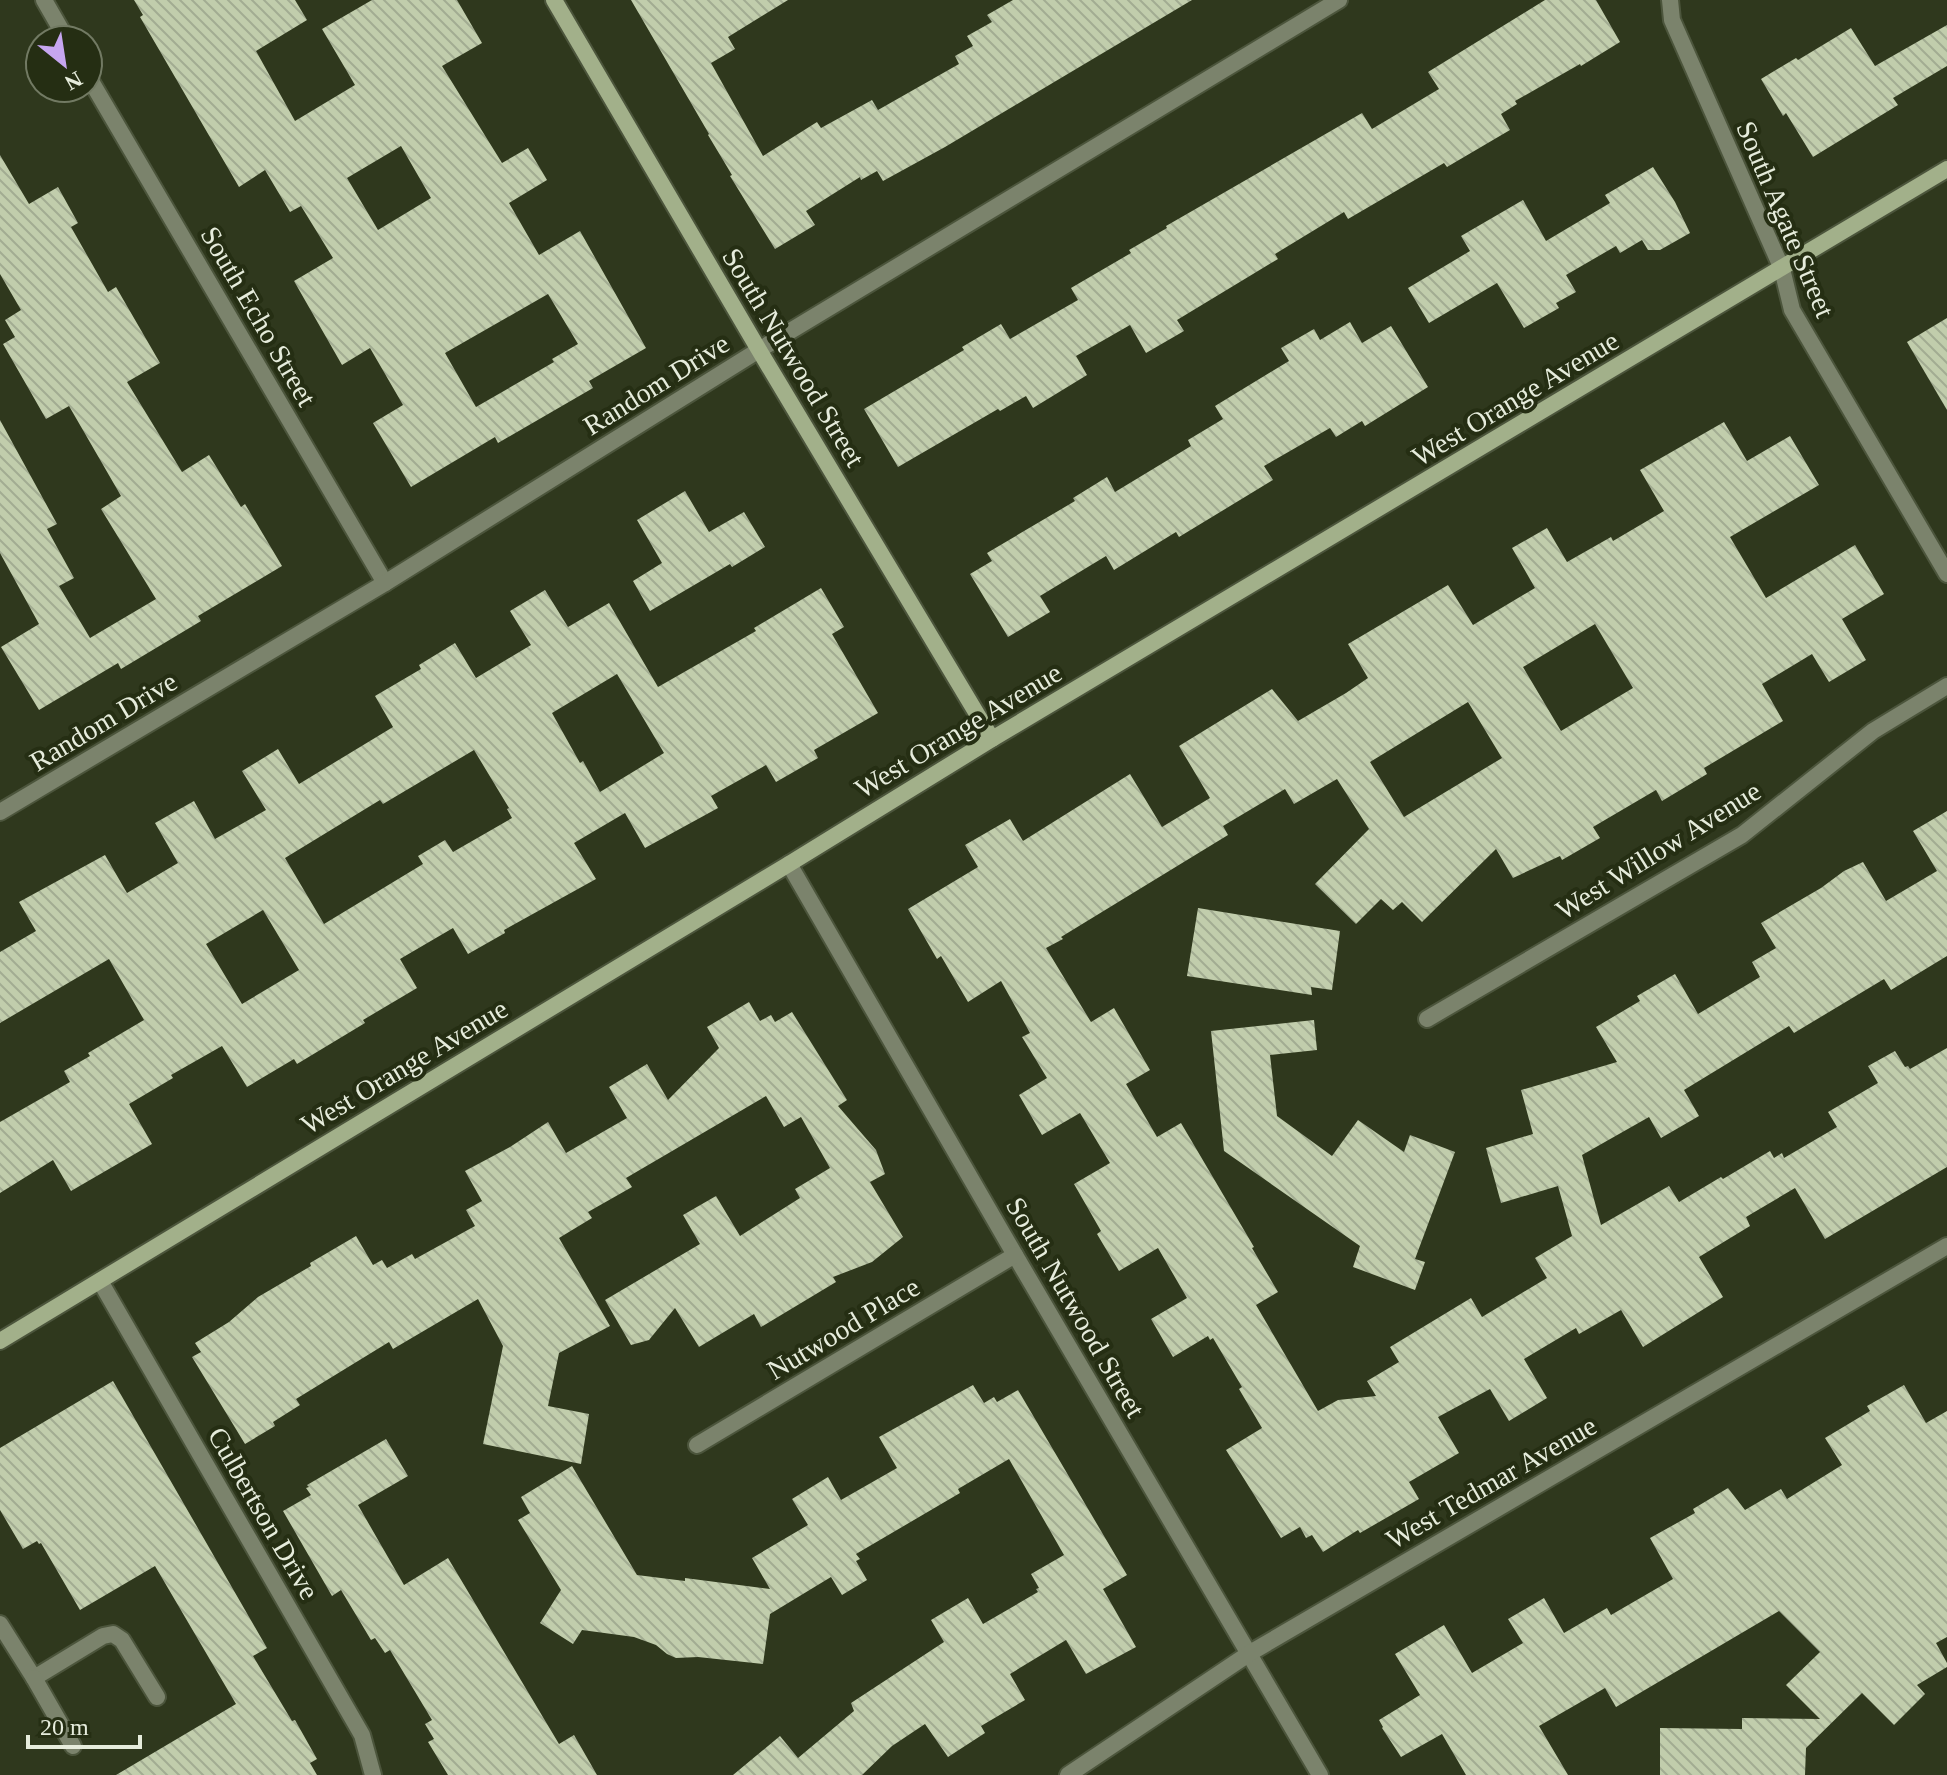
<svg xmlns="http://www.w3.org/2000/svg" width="1947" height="1775" viewBox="0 0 1947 1775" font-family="Georgia,serif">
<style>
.building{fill:url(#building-back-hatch);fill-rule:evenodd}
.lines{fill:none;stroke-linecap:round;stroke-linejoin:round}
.lane-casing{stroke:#4c553c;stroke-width:20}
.street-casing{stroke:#4c553c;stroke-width:20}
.secondary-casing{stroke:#4c553c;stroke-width:20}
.lane{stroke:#7b836c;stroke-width:16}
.street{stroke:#7b836c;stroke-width:16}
.secondary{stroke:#a2b08a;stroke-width:16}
.labels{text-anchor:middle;stroke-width:8;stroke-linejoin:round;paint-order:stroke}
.street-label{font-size:28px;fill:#e6ecdc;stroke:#252e13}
</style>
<defs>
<pattern id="building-back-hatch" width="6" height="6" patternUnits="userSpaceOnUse" patternTransform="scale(2)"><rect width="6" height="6" fill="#c1cdac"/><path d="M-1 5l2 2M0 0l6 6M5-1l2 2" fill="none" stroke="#a2ac92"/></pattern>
</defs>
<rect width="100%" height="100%" fill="#2f381d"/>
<g class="building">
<path d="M 134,0 L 295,0 L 307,20 L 256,51 L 295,121 L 355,85 L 322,29 L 372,0 L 457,0 L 482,43 L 442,66 L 502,163 L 528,148 L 547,180 L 509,203 L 539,255 L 580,231 L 646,348 L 589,381 L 593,388 L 498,443 L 495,437 L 411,487 L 373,423 L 403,405 L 370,348 L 342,365 L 294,281 L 333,258 L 301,206 L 290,212 L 265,170 L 239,187 L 140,17 L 143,15 ZM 401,146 L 431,198 L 378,230 L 347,178 ZM 548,294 L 578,344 L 552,359 L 554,362 L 476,407 L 445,353 Z"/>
<polygon points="631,0 788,0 728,37 735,49 711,63 763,156 817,122 821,128 872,100 878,110 959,64 955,56 973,46 967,36 992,22 987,15 1013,0 1192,0 945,147 883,181 877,171 861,180 860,177 806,211 815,225 775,249 730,176 732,175 708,135 709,134"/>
<polygon points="1545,0 1596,0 1620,42 1581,66 1580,64 1515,101 1517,104 1501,114 1510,130 1447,167 1444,163 1348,219 1344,212 1275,254 1278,259 1177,320 1184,331 1146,353 1130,325 1076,356 1087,375 1033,408 1026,396 1000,411 998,409 898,467 864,409 964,350 962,347 1001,324 1010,339 1078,300 1071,288 1131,253 1129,250 1167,228 1166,226 1362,113 1372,129 1439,89 1428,72"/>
<polygon points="1947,25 1947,66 1893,98 1898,105 1813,157 1786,113 1783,116 1761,79 1796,58 1798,60 1851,28 1875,66"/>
<polygon points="0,155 29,204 58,187 78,223 71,227 108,292 116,287 160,363 127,382 182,472 209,455 241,507 245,504 282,566 198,616 201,621 121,669 118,663 39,710 1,647 39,624 0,553 0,420 57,524 47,529 74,578 59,586 90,638 156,599 101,509 121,496 69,406 46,419 3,344 15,337 5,320 21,310 0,274"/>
<polygon points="1653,167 1675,202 1690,233 1660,250 1648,250 1642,240 1620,253 1616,246 1566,275 1576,292 1556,303 1559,308 1524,328 1497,283 1429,323 1408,288 1470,251 1461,236 1523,200 1546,241 1610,203 1605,195"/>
<polygon points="1947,318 1947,410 1907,342"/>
<polygon points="1350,322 1362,343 1391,326 1428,387 1365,426 1362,421 1336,437 1330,428 1264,466 1273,480 1179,537 1176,532 1114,570 1106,556 1040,596 1050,612 1008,637 970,574 992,561 987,553 1075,501 1073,498 1107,477 1115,492 1191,446 1188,440 1223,419 1215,406 1289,361 1281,348 1314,329 1320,340"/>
<path d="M 1724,422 L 1747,461 L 1790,436 L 1819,485 L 1730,537 L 1766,598 L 1855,545 L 1884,594 L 1842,619 L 1866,660 L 1829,682 L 1812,654 L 1762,684 L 1783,721 L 1704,768 L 1707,774 L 1662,801 L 1656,790 L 1593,827 L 1600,838 L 1562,860 L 1560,856 L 1513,878 L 1496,849 L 1422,922 L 1402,902 L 1393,910 L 1381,899 L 1356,924 L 1315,884 L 1369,829 L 1337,779 L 1294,804 L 1285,789 L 1223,826 L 1228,835 L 1061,937 L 1063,939 L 1046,948 L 1091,1022 L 1114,1008 L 1150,1070 L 1126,1084 L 1157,1137 L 1181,1123 L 1254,1247 L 1252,1248 L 1278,1292 L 1256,1305 L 1318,1411 L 1338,1400 L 1376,1396 L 1367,1381 L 1399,1362 L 1390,1347 L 1471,1298 L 1482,1317 L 1547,1278 L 1535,1258 L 1572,1236 L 1558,1186 L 1501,1203 L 1486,1148 L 1533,1134 L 1521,1090 L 1617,1062 L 1596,1027 L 1640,1001 L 1637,996 L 1675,974 L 1698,1014 L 1760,977 L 1752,962 L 1776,948 L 1761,923 L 1821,888 L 1844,871 L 1863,862 L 1886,901 L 1937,871 L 1913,831 L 1947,811 L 1947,956 L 1891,990 L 1884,979 L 1794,1033 L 1789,1026 L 1684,1090 L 1699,1116 L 1661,1138 L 1649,1117 L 1582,1155 L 1601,1225 L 1669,1186 L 1679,1202 L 1721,1177 L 1723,1179 L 1770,1151 L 1774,1158 L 1782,1153 L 1784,1158 L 1837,1127 L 1828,1112 L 1878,1083 L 1868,1066 L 1895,1051 L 1905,1067 L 1908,1066 L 1910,1069 L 1947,1048 L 1947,1167 L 1825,1239 L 1795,1188 L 1746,1217 L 1750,1226 L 1699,1257 L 1723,1297 L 1643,1347 L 1621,1310 L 1579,1334 L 1576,1328 L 1524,1359 L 1547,1398 L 1509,1421 L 1490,1389 L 1438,1417 L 1459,1453 L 1409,1482 L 1419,1499 L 1360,1533 L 1358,1530 L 1323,1552 L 1312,1535 L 1306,1538 L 1300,1527 L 1281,1538 L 1226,1450 L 1262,1428 L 1239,1389 L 1242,1387 L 1213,1338 L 1210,1340 L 1208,1336 L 1173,1357 L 1151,1319 L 1187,1298 L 1158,1248 L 1119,1271 L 1097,1234 L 1101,1231 L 1074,1184 L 1110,1163 L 1080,1113 L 1042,1135 L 1019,1095 L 1047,1078 L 1022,1037 L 1030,1033 L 1001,981 L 968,1002 L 941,956 L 937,959 L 908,909 L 978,867 L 965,845 L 1010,819 L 1023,841 L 1130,774 L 1162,827 L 1210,798 L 1179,746 L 1272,689 L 1298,721 L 1346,693 L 1368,678 L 1348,644 L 1448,585 L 1473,625 L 1535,588 L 1512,548 L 1547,528 L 1567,562 L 1611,537 L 1613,541 L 1664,511 L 1640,470 ZM 1595,624 L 1633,688 L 1561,731 L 1523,667 ZM 1468,702 L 1502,758 L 1404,817 L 1370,762 Z"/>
<polygon points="685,491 709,532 744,512 765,547 732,567 730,564 650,611 633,581 662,563 637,520"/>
<path d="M 821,588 L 844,627 L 832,634 L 878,713 L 814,750 L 818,758 L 776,782 L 766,765 L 711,796 L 718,808 L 645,848 L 625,813 L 574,843 L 596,879 L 504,930 L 505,933 L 468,954 L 453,928 L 400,959 L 417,988 L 363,1020 L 365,1023 L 297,1064 L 294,1059 L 247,1087 L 222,1046 L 171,1075 L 173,1078 L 129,1104 L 152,1144 L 71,1191 L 53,1160 L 0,1193 L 0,1122 L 70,1082 L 64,1071 L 90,1056 L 88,1053 L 144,1020 L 109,959 L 0,1023 L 0,952 L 36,931 L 19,902 L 105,855 L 127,893 L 178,863 L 155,823 L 194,801 L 215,839 L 266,810 L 242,771 L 278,749 L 299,784 L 393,727 L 375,696 L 421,669 L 419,665 L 455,643 L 476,678 L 531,645 L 510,611 L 545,590 L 568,627 L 609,603 L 658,687 L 756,631 L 754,628 ZM 617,674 L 664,753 L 600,792 L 583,761 L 580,763 L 552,713 ZM 474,750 L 509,808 L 507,809 L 512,818 L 453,852 L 445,840 L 418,856 L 423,864 L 324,924 L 285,858 L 380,800 L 383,804 ZM 263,910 L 299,970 L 242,1004 L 206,944 Z"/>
<polygon points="1198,908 1340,931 1332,990 1311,987 1312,995 1187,976"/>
<polygon points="749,1002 760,1021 771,1015 775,1022 792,1012 847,1100 838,1106 876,1150 885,1174 870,1182 903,1237 872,1262 833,1277 836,1282 761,1327 754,1314 699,1347 675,1308 649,1340 631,1345 605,1300 700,1244 683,1215 716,1196 740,1236 800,1198 795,1189 830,1168 801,1117 784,1127 766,1096 626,1178 632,1187 588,1212 592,1218 559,1238 610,1326 559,1353 548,1406 589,1414 581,1464 483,1444 503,1346 478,1299 393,1349 389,1342 296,1399 300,1405 273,1422 275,1426 245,1444 192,1357 201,1352 195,1343 229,1322 258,1297 311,1266 310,1263 356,1236 373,1265 382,1260 387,1268 412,1254 415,1259 475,1226 466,1210 482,1201 465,1171 510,1147 548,1122 566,1153 627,1118 609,1087 647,1064 668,1100 719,1048 707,1027"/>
<polygon points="1314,1020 1317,1050 1270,1055 1277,1116 1332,1156 1358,1120 1404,1152 1410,1135 1455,1152 1415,1259 1425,1262 1415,1290 1353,1267 1360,1246 1224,1151 1211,1031"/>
<polygon points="113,1381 267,1648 253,1656 292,1721 295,1720 317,1759 310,1763 317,1775 116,1775 236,1704 155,1566 80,1610 41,1543 39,1544 37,1541 23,1549 0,1510 0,1448"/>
<polygon points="973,1385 984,1403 994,1397 997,1402 1018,1390 1127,1575 1103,1589 1136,1647 1086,1674 1066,1640 1010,1674 1025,1700 981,1726 985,1733 948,1757 925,1724 892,1746 862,1775 733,1775 780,1736 798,1758 854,1711 851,1703 944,1642 931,1620 968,1598 983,1624 1038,1592 1036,1589 1039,1588 1031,1574 1064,1555 1009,1459 958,1489 960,1493 856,1554 860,1559 856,1561 867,1580 842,1595 831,1577 770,1614 763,1664 698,1657 676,1658 667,1654 656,1645 634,1637 582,1630 573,1644 540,1623 561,1590 518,1520 530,1513 521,1497 572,1466 637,1575 685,1581 685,1578 770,1589 752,1558 808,1525 792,1499 828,1477 841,1500 897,1468 879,1437"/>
<polygon points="1904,1385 1926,1423 1947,1411 1947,1637 1936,1643 1947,1663 1947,1667 1917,1685 1925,1694 1894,1725 1862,1693 1806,1748 1805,1775 1660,1775 1660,1728 1742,1729 1742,1718 1820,1719 1786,1685 1820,1652 1779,1611 1616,1707 1605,1688 1539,1726 1568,1775 1466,1775 1442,1734 1401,1757 1382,1728 1383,1727 1379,1720 1420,1695 1395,1654 1444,1625 1472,1673 1523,1643 1508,1619 1544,1598 1564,1633 1607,1608 1611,1615 1673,1579 1650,1538 1695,1513 1693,1509 1728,1488 1745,1510 1781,1489 1787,1499 1842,1465 1825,1438 1870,1411 1867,1406"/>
<polygon points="386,1439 408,1476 358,1505 404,1585 448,1558 559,1744 574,1735 597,1775 448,1775 428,1742 434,1739 425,1724 432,1720 390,1650 385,1653 375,1638 371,1640 341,1590 332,1596 283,1511 311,1495 306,1488 309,1487 307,1485"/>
</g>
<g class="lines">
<defs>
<g id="lane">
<polyline points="0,1624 34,1678 103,1636 113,1634 122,1640 157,1697"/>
<polyline points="34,1678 73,1746"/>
</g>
<g id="street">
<polyline points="44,0 67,40"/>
<polyline points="1670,0 1672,20 1782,269 1792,310 1947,574"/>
<polyline points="88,76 385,583"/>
<polyline points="0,812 385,583 759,350 1339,0"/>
<polyline points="789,864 1015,1255 1320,1775"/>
<polyline points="1427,1019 1742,835 1873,731 1947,686"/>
<polyline points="100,1281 362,1735 373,1775"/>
<polyline points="697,1445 1015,1255"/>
<polyline points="1068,1775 1250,1653 1947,1246"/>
</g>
<g id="secondary">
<polyline points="554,0 759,350 992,739"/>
<polyline points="0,1341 789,864 992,739 1947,169"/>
</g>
</defs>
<use href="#lane" class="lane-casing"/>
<use href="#street" class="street-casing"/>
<use href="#secondary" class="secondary-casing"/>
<use href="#lane" class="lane"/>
<use href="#street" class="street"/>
<use href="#secondary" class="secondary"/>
</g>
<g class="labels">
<g class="street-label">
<text transform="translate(1786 219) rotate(67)" y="10">South Agate Street</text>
<text transform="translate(259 316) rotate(60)" y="10">South Echo Street</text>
<text transform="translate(794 357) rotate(59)" y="10">South Nutwood Street</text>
<text transform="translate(656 384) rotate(-32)" y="10">Random Drive</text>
<text transform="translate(1515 398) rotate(-31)" y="10">West Orange Avenue</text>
<text transform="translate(103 721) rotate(-31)" y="10">Random Drive</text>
<text transform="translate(958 730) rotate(-31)" y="10">West Orange Avenue</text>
<text transform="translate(1658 850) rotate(-32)" y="10">West Willow Avenue</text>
<text transform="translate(404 1066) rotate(-31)" y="10">West Orange Avenue</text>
<text transform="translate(1076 1307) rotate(60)" y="10">South Nutwood Street</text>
<text transform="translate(843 1328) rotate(-31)" y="10">Nutwood Place</text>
<text transform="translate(1491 1482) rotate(-30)" y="10">West Tedmar Avenue</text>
<text transform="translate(264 1513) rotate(60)" y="10">Culbertson Drive</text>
</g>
</g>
<g transform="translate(64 64) rotate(150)"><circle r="38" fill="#252e13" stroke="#727a63" stroke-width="2"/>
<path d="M0-6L14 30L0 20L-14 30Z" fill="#c6a6f0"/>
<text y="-12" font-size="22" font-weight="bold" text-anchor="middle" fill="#e6ecdc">N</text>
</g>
<path d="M28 1735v12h112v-12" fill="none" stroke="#e6ecdc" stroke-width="4"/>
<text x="40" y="1735" font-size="24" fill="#e6ecdc" stroke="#252e13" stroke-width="6" paint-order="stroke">20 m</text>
</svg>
